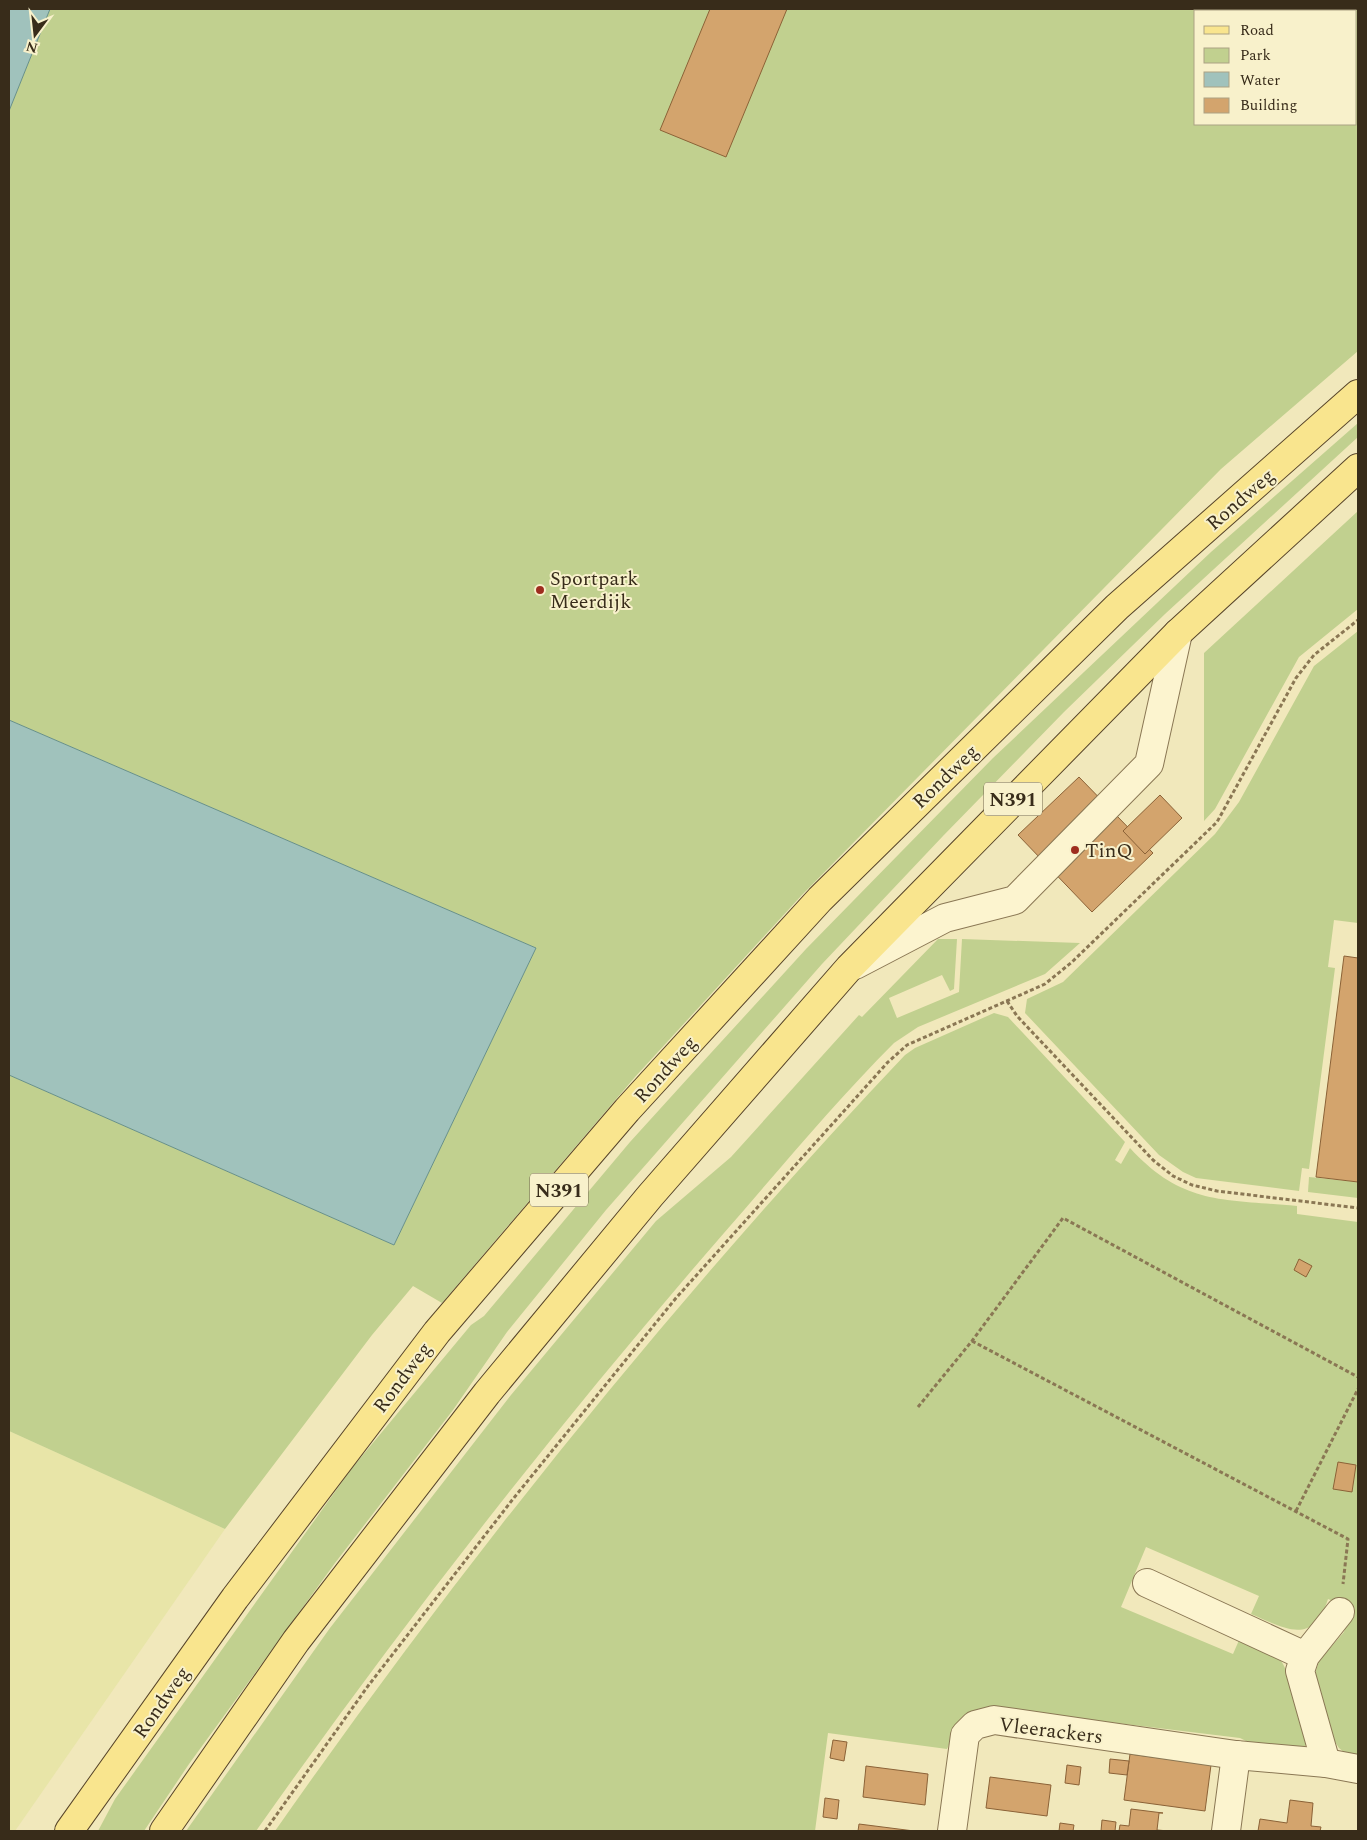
<svg xmlns="http://www.w3.org/2000/svg" width="1367" height="1840" viewBox="0 0 1367 1840" font-family="Spectral,serif">
<style>
.farmland{fill:#e8e5a8}
.green{fill:#c1d08f;fill-rule:evenodd}
.water{fill:#a0c2bc;stroke:#67908a}
.building{fill:#d3a46d;stroke:#8b6237}
.lines{fill:none;stroke-linecap:round;stroke-linejoin:round}
.minor-casing{stroke:#8a7754;stroke-width:30}
.major-casing{stroke:#574429;stroke-width:30}
.path{stroke:#8a7754;stroke-width:3;stroke-dasharray:4 2.5;stroke-linecap:butt}
.minor{stroke:#fcf4cf;stroke-width:28}
.major{stroke:#f9e58e;stroke-width:28}
.poi-dot{fill:#9e2d1e;stroke:#f8f1cb;stroke-width:2}
.labels{text-anchor:middle;stroke-width:4;stroke-linejoin:round;paint-order:stroke}
.shield{fill:#f8f1cb;stroke:#72674f;stroke-width:1}
.shield-label{font-size:19px;font-weight:bold;fill:#382c1a}
.street-label{font-size:20px;fill:#382c1a;stroke:#f8f1cb}
.poi-label{font-size:20px;fill:#382c1a;stroke:#f8f1cb;text-anchor:start}
</style>
<rect width="100%" height="100%" fill="#f1e8bb"/>
<polygon class="farmland" points="9,1431 225,1529 15,1831 9,1831"/>
<g class="green">
<path d="M 50,9 L 1358,9 L 1358,351 L 1221,469 L 801,896 L 635,1077 L 442,1303 L 413,1286 L 372,1335 L 225,1529 L 9,1431 L 9,1075 L 394,1245 L 536,948 L 9,720 L 9,111 ZM 1196,11 L 1356,11 L 1356,124 L 1196,124 Z"/>
<polygon points="1358,423 1358,437 1165,614 1064,712 943,836 822,964 606,1210 507,1332 453,1410 335,1563 189,1764 144,1831 98,1831 115,1799 352,1468 471,1325 484,1316 630,1142 689,1077 806,949 993,758 1211,552"/>
<polygon points="1358,511 1358,609 1299,657 1215,809 1204,821 1204,653"/>
<polygon points="1358,631 1358,923 1334,920 1328,967 1335,968 1309,1169 1302,1168 1299,1191 1196,1178 1183,1172 1159,1155 1025,1013 1027,999 1063,982 1215,834 1239,802 1314,666"/>
<path d="M 938,939 L 957,939 L 954,989 L 950,991 L 942,975 L 889,998 L 897,1018 L 959,992 L 962,939 L 1080,943 L 1045,974 L 918,1027 L 894,1043 C 834,1103 780,1169 724,1233 C 558,1424 402,1624 256,1831 L 186,1831 L 330,1628 L 511,1395 L 656,1221 L 731,1157 L 859,1015 L 862,1017 Z"/>
<path d="M 994,1013 L 1008,1017 L 1125,1142 L 1115,1160 L 1121,1164 L 1130,1148 C 1183,1206 1225,1199 1297,1206 L 1297,1214 L 1358,1222 L 1358,1756 L 1345,1753 L 1339,1748 L 1330,1734 L 1315,1674 L 1319,1661 L 1344,1632 L 1350,1608 L 1328,1599 C 1313,1646 1286,1629 1251,1614 L 1259,1596 L 1146,1547 L 1121,1607 L 1233,1654 L 1240,1638 L 1278,1656 L 1283,1664 L 1289,1676 L 1307,1743 L 1303,1749 L 1248,1742 L 1240,1738 L 993,1708 L 956,1730 L 947,1749 L 828,1733 L 815,1831 L 275,1831 C 466,1558 676,1297 905,1055 L 915,1048 Z"/>
<polygon points="1309,1177 1358,1182 1358,1198 1308,1192"/>
</g>
<g class="water">
<polygon points="9,9 50,9 9,111"/>
<polygon points="9,720 536,948 394,1245 9,1075"/>
</g>
<g class="building">
<polygon points="710,9 787,9 726,157 660,130"/>
<polygon points="1079,777 1153,853 1092,912 1018,835"/>
<polygon points="1160,795 1182,818 1145,854 1123,831"/>
<polygon points="1344,956 1358,958 1358,1182 1316,1177"/>
<polygon points="1299,1259 1312,1266 1306,1277 1294,1270"/>
<polygon points="1338,1462 1356,1465 1352,1492 1333,1489"/>
<polygon points="833,1740 847,1742 844,1761 830,1758"/>
<polygon points="1130,1754 1211,1765 1205,1811 1124,1800"/>
<polygon points="1110,1759 1129,1761 1127,1775 1109,1773"/>
<polygon points="1067,1765 1081,1767 1079,1785 1065,1783"/>
<polygon points="866,1766 928,1774 925,1805 863,1797"/>
<polygon points="990,1777 1051,1785 1047,1816 986,1808"/>
<polygon points="825,1798 839,1800 837,1819 823,1817"/>
<polygon points="1290,1800 1313,1803 1311,1826 1321,1827 1320,1831 1258,1831 1260,1819 1287,1823"/>
<polygon points="1131,1809 1163,1813 1159,1813 1157,1830 1169,1831 1119,1831 1120,1825 1129,1826"/>
<polygon points="1102,1820 1116,1822 1115,1831 1101,1831"/>
<polygon points="1060,1823 1074,1825 1073,1831 1059,1831"/>
<polygon points="859,1824 914,1831 858,1831"/>
</g>
<g class="lines">
<defs>
<g id="minor">
<polyline points="855,965 945,918 1015,900 1149,764 1178,633"/>
<polyline points="1147,1583 1305,1656"/>
<polyline points="1326,1763 1300,1671 1305,1656 1340,1612"/>
<polyline points="952,1831 965,1735 975,1725 994,1720 1236,1755 1326,1763 1358,1769"/>
<polyline points="1226,1831 1236,1755"/>
</g>
<g id="major">
<polyline points="69,1831 235,1598 437,1332 627,1110 820,899 1117,607 1358,394"/>
<polyline points="164,1831 296,1641 487,1393 650,1196 849,968 1178,633 1358,468"/>
</g>
</defs>
<use href="#minor" class="minor-casing"/>
<use href="#major" class="major-casing"/>
<g class="path">
<polyline points="1007,1001 1017,1016 1153,1160 1173,1176 1192,1185 1217,1191 1358,1208"/>
<polyline points="972,1341 1348,1539 1343,1584"/>
<polyline points="918,1407 972,1341 1063,1218 1358,1377"/>
<polyline points="1296,1511 1358,1389"/>
<polyline points="265,1831 368,1686 513,1499 676,1298 888,1062 907,1045 1045,984 1072,962 1217,822 1296,678 1314,655 1358,620"/>
</g>
<use href="#minor" class="minor"/>
<use href="#major" class="major"/>
</g>
<g class="poi-dot">
<circle cx="540" cy="590" r="5"/>
<circle cx="1075" cy="850" r="5"/>
</g>
<g class="labels">
<g class="shield">
<rect x="984" y="782.5" width="58" height="33" rx="4"/>
<rect x="530" y="1173.5" width="58" height="33" rx="4"/>
</g>
<g class="shield-label">
<text x="1013" y="806">N391</text>
<text x="559" y="1197">N391</text>
</g>
<g class="street-label">
<text transform="translate(1240 499) rotate(-41)" y="7">Rondweg</text>
<text transform="translate(945 776) rotate(-44)" y="7">Rondweg</text>
<text transform="translate(665 1069) rotate(-48)" y="7">Rondweg</text>
<text transform="translate(402 1377) rotate(-53)" y="7">Rondweg</text>
<text transform="translate(161 1702) rotate(-55)" y="7">Rondweg</text>
<text transform="translate(1051 1730) rotate(7)" y="7">Vleerackers</text>
</g>
<g class="poi-label">
<text x="550" y="585">Sportpark<tspan x="550" dy="23">Meerdijk</tspan></text>
<text x="1085" y="857">TinQ</text>
</g>
</g>
<rect width="1367" height="1840" fill="none" stroke="#382c1a" stroke-width="20"/>
<rect x="1194" y="10" width="162" height="115" fill="#f8f1cb" stroke="#aba284"/>
<rect x="1204" y="26" width="25" height="8" fill="#f9e58e" stroke="#aba284"/>
<text x="1240" y="35" font-size="15" fill="#382c1a">Road</text>
<rect x="1204" y="48" width="25" height="15" fill="#c1d08f" stroke="#aba284"/>
<text x="1240" y="60" font-size="15" fill="#382c1a">Park</text>
<rect x="1204" y="72" width="25" height="15" fill="#a0c2bc" stroke="#aba284"/>
<text x="1240" y="85" font-size="15" fill="#382c1a">Water</text>
<rect x="1204" y="98" width="25" height="15" fill="#d3a46d" stroke="#aba284"/>
<text x="1240" y="110" font-size="15" fill="#382c1a">Building</text>
<g transform="translate(35 35) rotate(195)" stroke="#f8f1cb" stroke-width="4" paint-order="stroke">
<path d="M0-4L9 19L0 12L-9 19Z" fill="#382c1a"/>
<text y="-8" font-size="14" font-weight="bold" text-anchor="middle" fill="#382c1a">N</text>
</g>
</svg>
